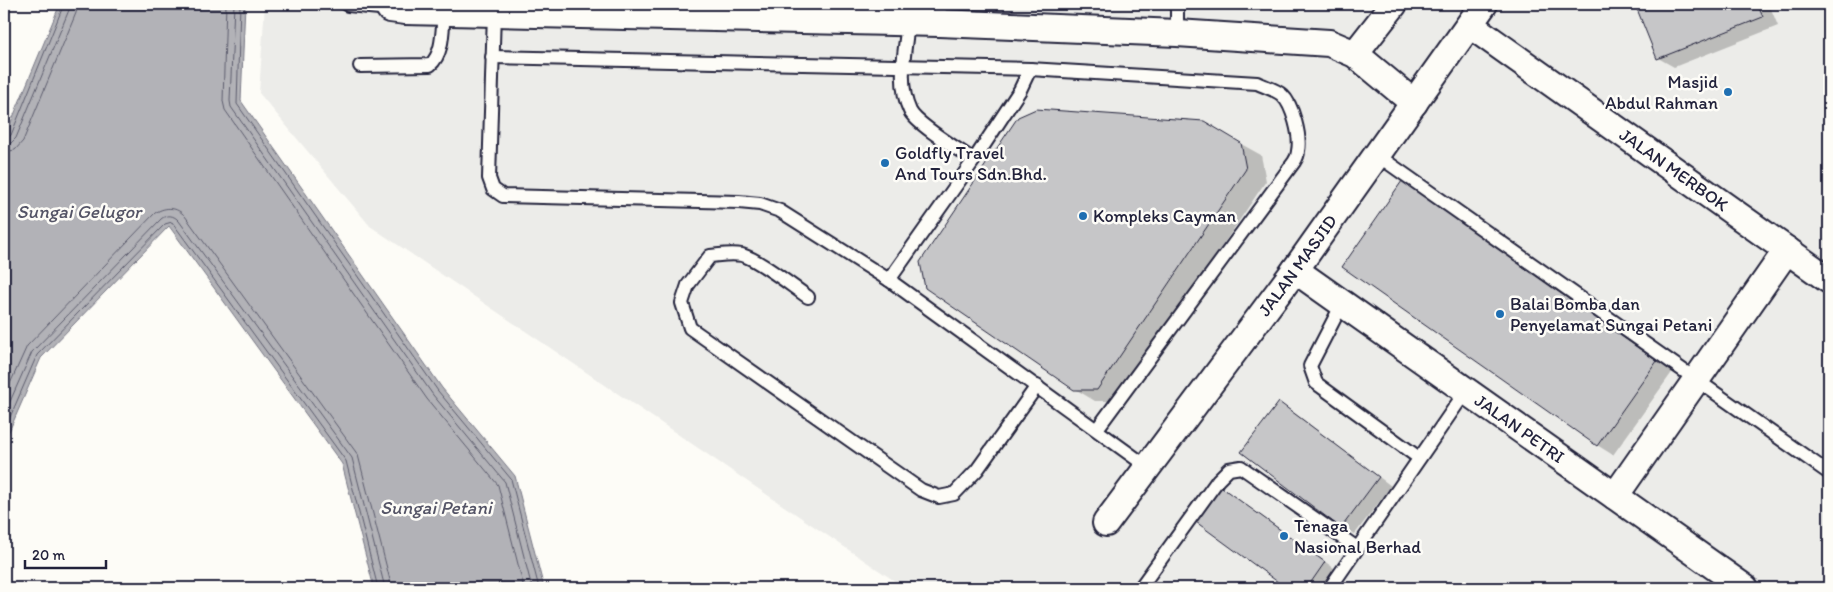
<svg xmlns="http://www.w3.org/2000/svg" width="1833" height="592" viewBox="0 0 1833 592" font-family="Itim,sans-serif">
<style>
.built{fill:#ecece9}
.water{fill:#b2b2b7;stroke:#787885}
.shadow{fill:#0003}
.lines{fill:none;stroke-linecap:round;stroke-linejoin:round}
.shore{stroke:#5c5c6d;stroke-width:1}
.building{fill:#c6c6c8;stroke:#22223b}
.service-casing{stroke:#22223b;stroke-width:16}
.minor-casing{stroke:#22223b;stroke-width:30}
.service{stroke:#fdfcf7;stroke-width:12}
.minor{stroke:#fdfcf7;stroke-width:26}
.poi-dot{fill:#1f6fb2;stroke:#fdfcf7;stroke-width:2}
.labels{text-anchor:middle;stroke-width:5;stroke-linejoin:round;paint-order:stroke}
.poi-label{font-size:18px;fill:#22223b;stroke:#fdfcf7;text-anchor:start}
.street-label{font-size:18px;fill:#22223b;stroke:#fdfcf7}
.water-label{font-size:19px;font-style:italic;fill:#545466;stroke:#fdfcf7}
</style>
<rect width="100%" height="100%" fill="#fdfcf7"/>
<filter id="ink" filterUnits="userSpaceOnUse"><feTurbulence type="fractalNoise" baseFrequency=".02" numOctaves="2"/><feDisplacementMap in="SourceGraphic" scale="10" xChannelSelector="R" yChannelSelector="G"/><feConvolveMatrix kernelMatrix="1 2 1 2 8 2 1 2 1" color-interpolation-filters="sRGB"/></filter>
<g filter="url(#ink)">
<polygon class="built" points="265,4 1829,4 1829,588 905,588 370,226 259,93"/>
<polygon class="water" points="60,4 245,4 241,101 442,388 515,476 544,588 374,588 342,464 169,226 41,358 4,443 4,139"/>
<g class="shadow">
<polygon points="1636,4 1769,4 1778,26 1674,67 1658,58"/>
<polygon points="1203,123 1261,155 1266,181 1117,401 1095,401 1075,389"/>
<polygon points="1403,183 1419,192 1673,371 1613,455 1597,445"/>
<polygon points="1279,403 1292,411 1391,486 1355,534 1342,527 1242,452"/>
<polygon points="1221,489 1234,496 1338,571 1325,588 1288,588 1197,522"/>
</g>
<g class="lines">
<g class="shore">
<polyline points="226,4 223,101 225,110 427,399 498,485 524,588"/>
<polyline points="234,4 230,101 231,107 433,395 505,482 532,588"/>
<polyline points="240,4 237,104 438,391 511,479 539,588"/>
<polyline points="4,139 8,138 11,135 64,4"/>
<polyline points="4,145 11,143 16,138 69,10 70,4"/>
<polyline points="4,152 15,150 23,141 76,13 78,4"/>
<path d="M 4,397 L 27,346 L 155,213 C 166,206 177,207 185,216 L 358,455 L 392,588"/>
<path d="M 4,415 L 32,352 L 161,219 C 167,214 174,215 179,221 L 352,458 L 385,588"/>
<polyline points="4,431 37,355 165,224 172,222 346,461 378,588"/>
</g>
</g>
<g class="building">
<polygon points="1635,4 1757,4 1763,17 1657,59"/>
<polygon points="1036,109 1204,121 1241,143 1246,169 1097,390 1074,390 925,288 920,262 1018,117"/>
<polygon points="1402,181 1657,361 1597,446 1342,267"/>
<polygon points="1279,402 1379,477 1341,528 1241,452"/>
<polygon points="1221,487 1325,562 1307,588 1286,588 1196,522"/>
</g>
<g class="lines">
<defs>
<g id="service">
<polyline points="346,4 348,5 390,9"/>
<polyline points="494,12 489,178 493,189 503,196 739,202 760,204 780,211 889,280 1149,468"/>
<path d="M 908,23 C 905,51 897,84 910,111 C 916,124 959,150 974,160"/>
<polyline points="939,23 940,4"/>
<polyline points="1177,33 1177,4"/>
<path d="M 492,57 L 1030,69 L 1257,83 C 1265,87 1275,89 1282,95 C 1293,105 1301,137 1298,151 C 1298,155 1296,159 1294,162 L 1097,429"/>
<path d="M 360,66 L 430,65 C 444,53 442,29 444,12"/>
<polyline points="1377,155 1829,473"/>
<polyline points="889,280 974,160 1020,90 1030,69"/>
<path d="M 808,297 C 792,286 758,259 742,255 C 731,253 721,255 710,256 L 688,285 L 682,303 L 690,328 L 921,490 L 939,497 L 954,494 L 977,470 L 1037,386"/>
<polyline points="1342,304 1310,366 1316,383 1419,458"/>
<polyline points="1140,588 1218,480 1229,469 1241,467 1357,548"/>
<polyline points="1330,588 1466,391"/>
</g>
<g id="minor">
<polyline points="387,4 390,9 405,11 939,23 1177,33 1329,43 1355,54 1414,103"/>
<path id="s1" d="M 1470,25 L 1829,280"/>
<polyline points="1355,54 1394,4"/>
<path id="s2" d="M 1295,270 L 1745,588"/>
<polyline points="1615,496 1787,250"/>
<path id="s3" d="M 1106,523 L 1295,270 L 1484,4"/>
</g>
</defs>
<use href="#service" class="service-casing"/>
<use href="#minor" class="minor-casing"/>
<use href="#service" class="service"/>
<use href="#minor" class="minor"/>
</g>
</g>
<g class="poi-dot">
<circle cx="1728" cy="92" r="5"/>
<circle cx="885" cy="163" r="5"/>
<circle cx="1083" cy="216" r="5"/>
<circle cx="1500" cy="314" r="5"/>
<circle cx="1284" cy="536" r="5"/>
</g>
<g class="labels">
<g class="poi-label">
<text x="1718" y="88" text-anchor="end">Masjid<tspan x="1718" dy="21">Abdul Rahman</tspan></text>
<text x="895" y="159">Goldfly Travel<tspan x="895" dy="21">And Tours Sdn.Bhd.</tspan></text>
<text x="1093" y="222">Kompleks Cayman</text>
<text x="1510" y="310">Balai Bomba dan<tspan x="1510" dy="21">Penyelamat Sungai Petani</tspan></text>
<text x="1294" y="532">Tenaga<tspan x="1294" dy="21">Nasional Berhad</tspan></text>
</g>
<g class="street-label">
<text dy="6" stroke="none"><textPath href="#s1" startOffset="250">JALAN MERBOK</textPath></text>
<text dy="6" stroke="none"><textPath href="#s3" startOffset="321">JALAN MASJID</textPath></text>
<text dy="6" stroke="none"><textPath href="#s2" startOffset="275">JALAN PETRI</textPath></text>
</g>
<g class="water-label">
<text x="79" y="218">Sungai Gelugor</text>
<text x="436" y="514">Sungai Petani</text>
</g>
</g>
<rect width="1833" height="592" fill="none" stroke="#fdfcf7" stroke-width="20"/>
<rect x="10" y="10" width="1813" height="572" fill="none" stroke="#22223b" stroke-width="2" filter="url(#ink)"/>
<path d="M25 560v8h81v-8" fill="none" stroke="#22223b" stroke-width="2.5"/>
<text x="32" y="560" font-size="15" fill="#22223b" stroke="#fdfcf7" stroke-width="4" paint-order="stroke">20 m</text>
</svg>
